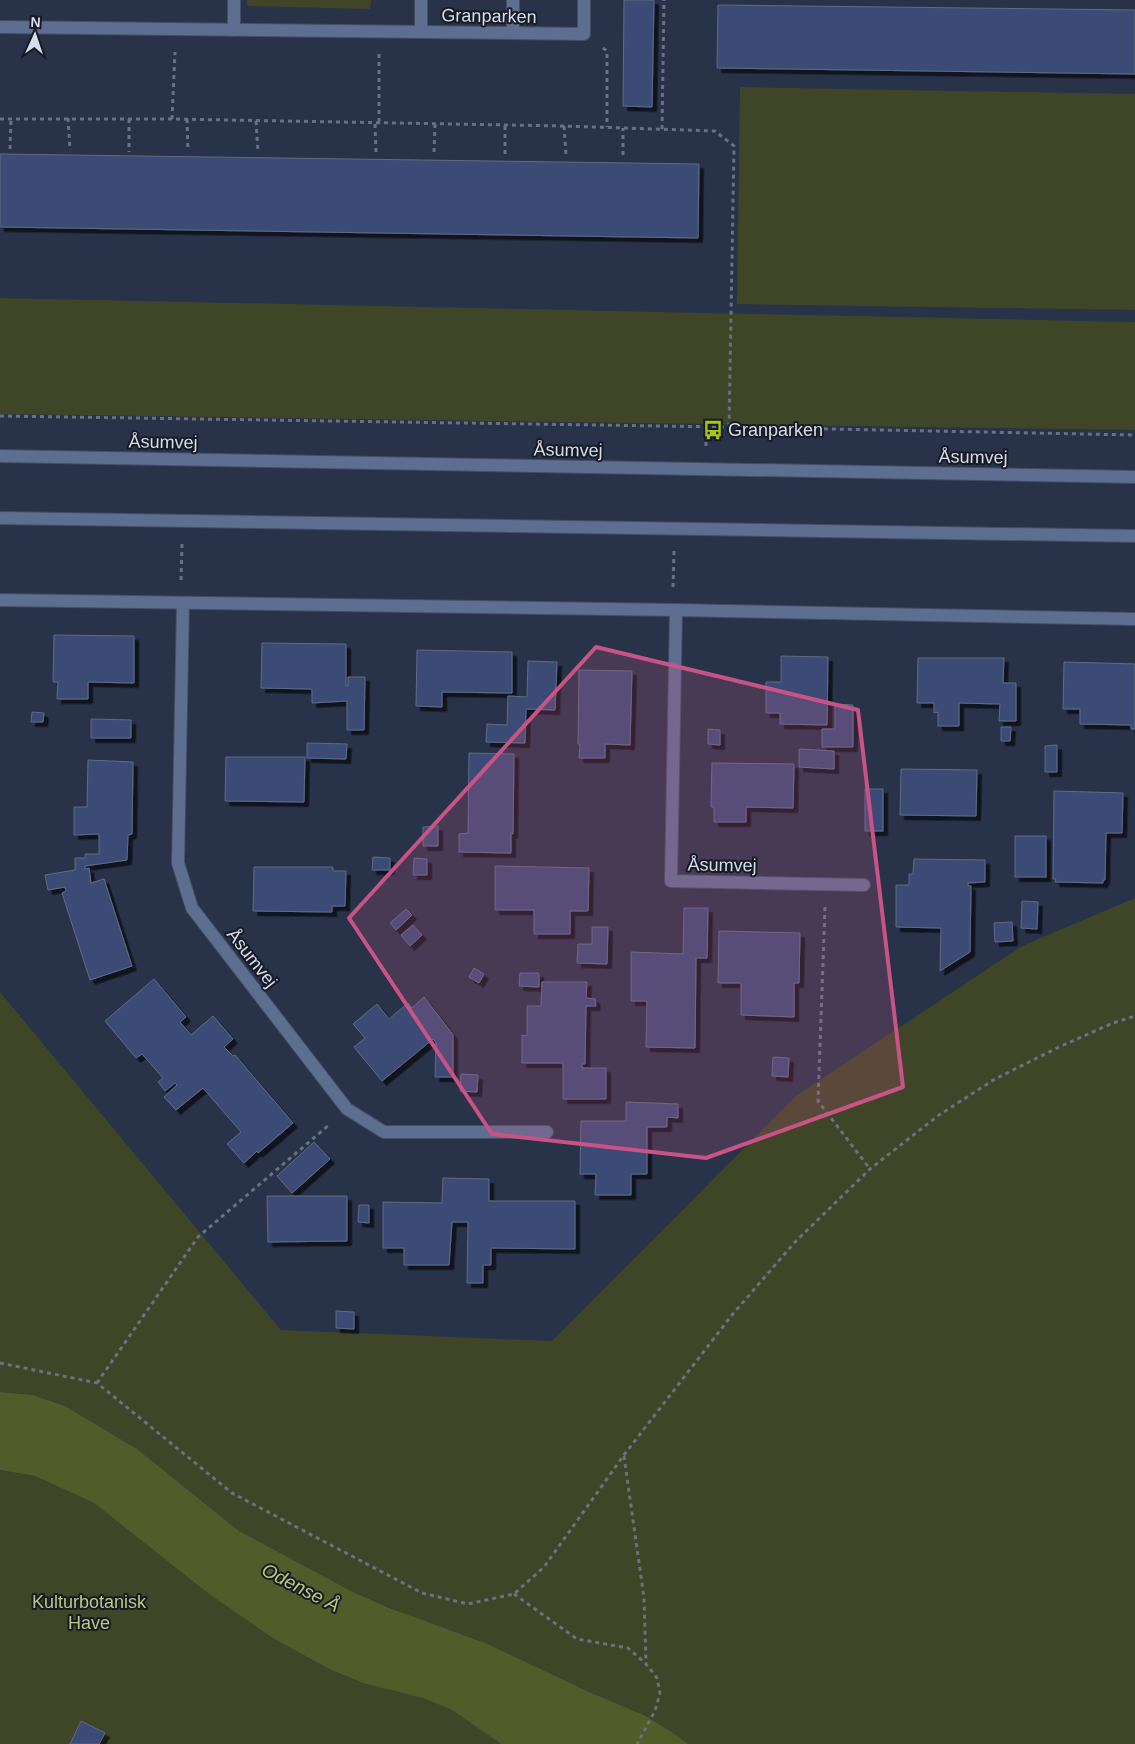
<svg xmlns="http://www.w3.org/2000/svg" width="1135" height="1744" viewBox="0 0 1135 1744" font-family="Arial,sans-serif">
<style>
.green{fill:#3f4627}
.water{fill:#525c2b}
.building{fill:#3b4c75;stroke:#606b85;filter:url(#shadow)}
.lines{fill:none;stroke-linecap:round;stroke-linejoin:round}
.minor-casing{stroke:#444d63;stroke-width:14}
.path{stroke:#697185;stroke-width:3;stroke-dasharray:4 4;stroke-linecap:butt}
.minor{stroke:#5e6e91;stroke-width:12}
.marked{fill:#c85386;fill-opacity:0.2;stroke:#c85386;stroke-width:4;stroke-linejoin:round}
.labels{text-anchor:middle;stroke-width:4;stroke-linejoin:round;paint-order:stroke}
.street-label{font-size:18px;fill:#d6ddec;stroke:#161a25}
.poi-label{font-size:18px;fill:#d6ddec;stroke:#161a25;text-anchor:start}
.park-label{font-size:18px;fill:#baca7e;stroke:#161a25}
.water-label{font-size:19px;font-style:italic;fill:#bacb7e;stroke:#161a25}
</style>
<defs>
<filter id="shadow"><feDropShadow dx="4.5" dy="4.5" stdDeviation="0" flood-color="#0009"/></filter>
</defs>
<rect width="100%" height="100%" fill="#283249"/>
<g class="green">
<polygon points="247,0 371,0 370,9 247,6"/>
<polygon points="740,87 1135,94 1135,310 737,304"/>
<polygon points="0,298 1135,322 1135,430 0,414"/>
<polygon points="1135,898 1135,1744 685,1744 670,1731 644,1715 353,1592 239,1531 137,1449 65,1406 33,1395 0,1392 0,992 281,1330 552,1341 796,1096 1022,946"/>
<polygon points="0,1470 35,1476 94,1503 209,1594 271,1637 329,1669 363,1683 423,1698 452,1710 501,1744 0,1744"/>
</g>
<polygon class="water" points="0,1392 33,1395 65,1406 137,1449 239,1531 353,1592 392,1609 485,1643 587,1691 644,1715 670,1731 688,1744 501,1744 452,1710 423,1698 363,1683 329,1669 271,1637 209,1594 94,1503 35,1476 0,1470"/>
<g class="building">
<polygon points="624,0 654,0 652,107 623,106"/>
<polygon points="718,5 1135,10 1135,74 717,68"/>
<polygon points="0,154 699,164 698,238 0,227"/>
<polygon points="54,635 134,636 134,683 88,682 88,699 57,699 58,682 53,682"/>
<polygon points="262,643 346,644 346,686 348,686 348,677 365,677 364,730 347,730 347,701 312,703 312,689 261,688"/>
<polygon points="417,650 512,652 512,693 442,692 442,707 416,706"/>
<polygon points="781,656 828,657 827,725 780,724 780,713 766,713 766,682 781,682"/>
<polygon points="918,658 1004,658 1003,683 1016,683 1016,721 999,721 1000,704 959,703 959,726 938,726 938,712 934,713 934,703 917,703"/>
<polygon points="528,661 557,662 555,710 526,709 525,743 486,742 487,724 507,725 508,696 527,697"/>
<polygon points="1064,662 1135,664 1135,729 1131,729 1131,725 1080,724 1080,709 1063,709"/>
<polygon points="579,670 632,671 630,745 605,744 605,758 579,758 580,744 578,744"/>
<polygon points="835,704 853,705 853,747 822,747 822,729 835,729"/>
<polygon points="32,712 44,713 43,722 31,722"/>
<polygon points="91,719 131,720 131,738 91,738"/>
<polygon points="1001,727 1011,727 1010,741 1001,741"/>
<polygon points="708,729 720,730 720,745 708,744"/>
<polygon points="307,743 347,744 346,759 307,758"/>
<polygon points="1057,745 1057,772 1045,772 1045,746"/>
<polygon points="799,749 834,751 834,769 799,767"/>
<polygon points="469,753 514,754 513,834 511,833 511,853 459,852 459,834 468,833"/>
<polygon points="226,757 305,757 304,802 225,801"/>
<polygon points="88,760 133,762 132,834 128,835 127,860 85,866 85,869 89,868 91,883 104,879 132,966 90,980 62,893 66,891 65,887 48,890 45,875 75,870 75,858 85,858 85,854 99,854 99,834 74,835 74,807 87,807"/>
<polygon points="712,763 794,764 793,808 746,807 746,822 714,822 714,807 711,807"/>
<polygon points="901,769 977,770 976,816 900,815"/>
<rect x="865" y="789" width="18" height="42"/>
<polygon points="1054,791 1123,793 1122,833 1106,833 1105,880 1103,880 1103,883 1055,882 1056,879 1053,879"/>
<polygon points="438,826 438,846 423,846 423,827"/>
<rect x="1015" y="836" width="31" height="41"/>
<polygon points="373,857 390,858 390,870 372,870"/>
<polygon points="414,858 427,859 427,875 413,875"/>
<polygon points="914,859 985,860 985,882 968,883 968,886 971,886 970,952 940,971 941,928 896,927 896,885 909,885 909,874 913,874"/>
<polygon points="495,866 589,868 588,911 570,911 570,934 534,934 534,910 495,910"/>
<polygon points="254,867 333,867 333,871 346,871 345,906 332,906 332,912 253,911"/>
<polygon points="1022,901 1038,902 1037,929 1021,928"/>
<polygon points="684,908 708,908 707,958 696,958 695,1048 646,1047 647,1001 631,1001 631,952 683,954"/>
<polygon points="406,909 412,915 396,930 390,923"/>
<polygon points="1012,922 1013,941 995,942 994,923"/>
<polygon points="413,925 422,935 410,946 401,935"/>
<polygon points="592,927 608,927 607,964 577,963 578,944 592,944"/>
<polygon points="719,931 800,933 799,983 794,983 794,1017 741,1015 741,983 718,983"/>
<polygon points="474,968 484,974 479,983 469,977"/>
<polygon points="520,973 539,973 539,987 519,986"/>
<polygon points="154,979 186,1017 180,1022 191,1035 213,1016 233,1039 224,1047 233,1056 235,1055 293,1123 258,1153 257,1151 244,1163 227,1144 241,1132 203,1088 176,1110 164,1097 177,1085 175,1083 165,1091 158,1082 163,1078 142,1054 136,1058 105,1021"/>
<polygon points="542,982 587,982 586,998 595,999 596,1006 586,1006 585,1064 582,1064 582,1068 606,1068 606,1099 563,1099 563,1063 522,1063 522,1035 527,1036 527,1006 541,1006"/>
<polygon points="424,997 453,1035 453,1077 435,1077 436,1042 433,1039 382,1081 354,1047 365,1038 353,1024 377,1004 389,1019 408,1003 412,1008"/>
<polygon points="773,1057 789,1058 788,1077 772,1076"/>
<polygon points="461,1074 478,1075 477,1092 460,1091"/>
<polygon points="626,1102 678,1104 678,1118 667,1117 667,1127 647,1127 647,1174 631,1174 631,1195 595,1195 596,1174 580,1174 581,1121 626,1121"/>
<polygon points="314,1142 330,1159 292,1193 277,1176"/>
<polygon points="443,1178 489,1179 489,1201 575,1201 575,1249 491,1248 491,1265 483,1265 483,1283 467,1283 468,1222 452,1222 449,1265 404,1265 404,1248 383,1248 383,1202 442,1203"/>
<polygon points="267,1196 347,1196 347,1241 268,1242"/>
<polygon points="359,1205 369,1205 369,1223 358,1222"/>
<polygon points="336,1311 354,1312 354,1329 336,1328"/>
<polygon points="81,1721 105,1733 99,1744 70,1744"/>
</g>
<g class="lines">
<defs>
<g id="minor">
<polyline points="0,27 584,34 584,0"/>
<polyline points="234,30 234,0"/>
<polyline points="421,32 421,0"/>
<polyline points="513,33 513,0"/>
<polyline points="0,456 1135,477"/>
<polyline points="0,518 1135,536"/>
<polyline points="0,600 676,610 1135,619"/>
<polyline points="183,603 178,863 192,908 347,1109 384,1132 547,1132"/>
<polyline points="676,610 671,881 864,885"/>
</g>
</defs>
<use href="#minor" class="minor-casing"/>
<g class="path">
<polyline points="603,48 607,51 607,127"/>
<polyline points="379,54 379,124"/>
<polyline points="68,118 70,150"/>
<polyline points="0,119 172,119 564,126 715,131 734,146 729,427"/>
<polyline points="129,119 129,152"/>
<polyline points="172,119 175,52"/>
<polyline points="187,119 188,151"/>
<polyline points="256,121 258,152"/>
<polyline points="375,124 376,153"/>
<polyline points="564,126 566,155"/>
<polyline points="662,129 664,0"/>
<polyline points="10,149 11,119"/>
<polyline points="434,152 435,124"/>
<polyline points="505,154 505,125"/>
<polyline points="623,155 623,128"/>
<polyline points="0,416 729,427 1135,435"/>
<polyline points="706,446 706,427"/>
<polyline points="181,580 182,544"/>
<polyline points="673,587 674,551"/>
<polyline points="825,907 818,1101 870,1169"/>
<polyline points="0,1363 97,1383 232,1493 422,1593 468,1604 514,1594 544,1567 624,1455 732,1315 795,1242 870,1169 939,1115 995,1079 1059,1047 1113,1023 1135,1016"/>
<polyline points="97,1383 198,1237 329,1125"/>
<polyline points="624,1456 644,1598 646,1663"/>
<polyline points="514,1594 577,1639 628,1648 646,1664 657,1678 660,1693 655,1711 637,1744"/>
</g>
<use href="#minor" class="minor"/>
</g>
<path class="marked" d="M 596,647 L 858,710 L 903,1087 L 706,1158 L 492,1134 L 349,918 Z"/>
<defs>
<symbol id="bus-bare" viewBox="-9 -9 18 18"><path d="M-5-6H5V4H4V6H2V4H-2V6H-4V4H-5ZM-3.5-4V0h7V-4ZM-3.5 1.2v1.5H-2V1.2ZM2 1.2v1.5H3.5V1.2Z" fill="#acc610" stroke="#161a25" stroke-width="2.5" paint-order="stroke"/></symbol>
</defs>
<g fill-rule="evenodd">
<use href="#bus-bare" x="699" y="416" width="28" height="28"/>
</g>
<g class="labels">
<g class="street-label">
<text transform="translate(489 16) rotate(1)" y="6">Granparken</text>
<text transform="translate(163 442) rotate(1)" y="6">Åsumvej</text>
<text transform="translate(568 450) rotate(1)" y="6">Åsumvej</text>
<text transform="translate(973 457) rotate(1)" y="6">Åsumvej</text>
<text transform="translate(722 865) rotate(1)" y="6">Åsumvej</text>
<text transform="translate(252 958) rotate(52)" y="6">Åsumvej</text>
</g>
<g class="poi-label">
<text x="728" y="436">Granparken</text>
</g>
<g class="park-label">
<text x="89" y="1608">Kulturbotanisk<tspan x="89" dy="21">Have</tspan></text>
</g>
<g class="water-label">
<text transform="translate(301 1587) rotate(27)" y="7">Odense Å</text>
</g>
</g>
<g transform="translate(35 35) rotate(3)" stroke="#161a25" stroke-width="4" paint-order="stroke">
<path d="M0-4L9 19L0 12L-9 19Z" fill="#d6ddec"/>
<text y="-8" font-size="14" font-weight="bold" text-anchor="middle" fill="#d6ddec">N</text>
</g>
</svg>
